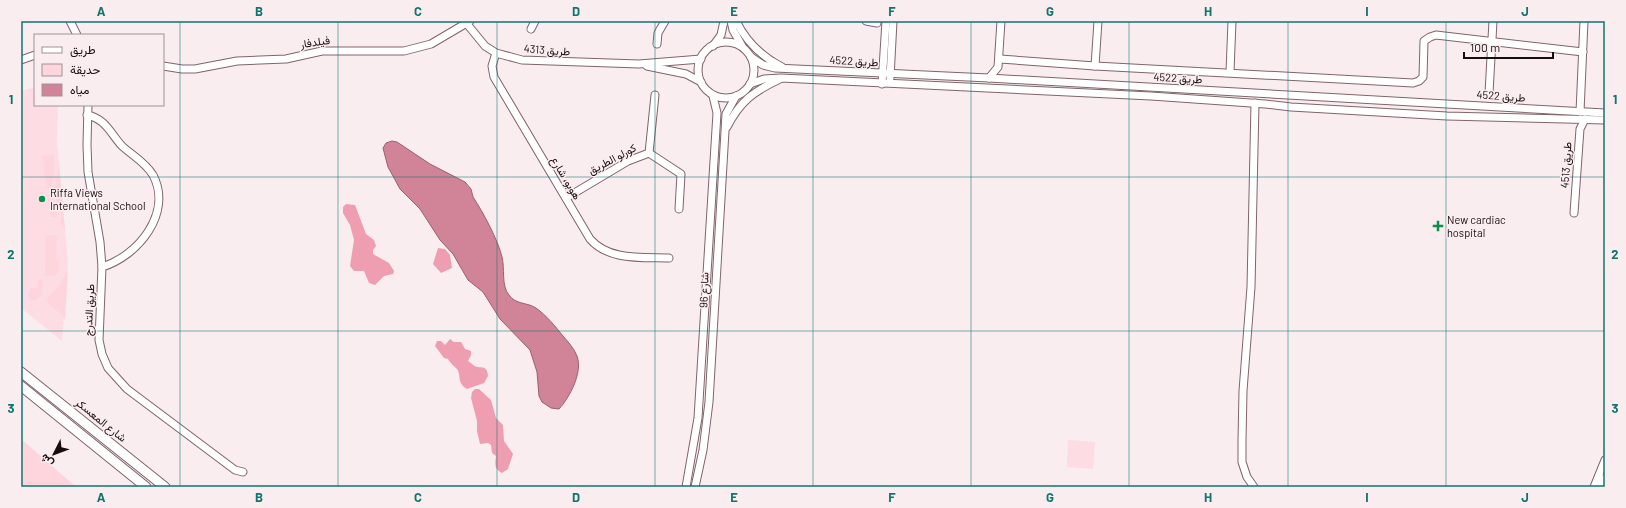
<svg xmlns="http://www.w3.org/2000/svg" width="1626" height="508" viewBox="0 0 1626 508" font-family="Barlow,Vazirmatn,sans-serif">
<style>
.built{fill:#fddce3}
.green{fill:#fed4dd}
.forest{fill:#ef9eb2}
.water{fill:#d18397;stroke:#99606e}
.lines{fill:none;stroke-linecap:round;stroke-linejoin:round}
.minor-casing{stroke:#80646a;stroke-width:9}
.major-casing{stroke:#80646a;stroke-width:11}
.minor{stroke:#fff;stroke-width:7}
.major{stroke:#fff;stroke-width:9}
.grid{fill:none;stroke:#0f766e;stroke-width:1;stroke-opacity:0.55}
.poi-dot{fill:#0b8f4d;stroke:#faedf0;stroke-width:1.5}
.labels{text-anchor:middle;stroke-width:3;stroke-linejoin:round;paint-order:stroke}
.street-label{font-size:11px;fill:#170d0f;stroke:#faedf0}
.poi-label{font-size:11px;fill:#170d0f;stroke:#faedf0;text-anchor:start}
.neatline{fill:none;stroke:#0f766e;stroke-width:1.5}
.grid-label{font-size:13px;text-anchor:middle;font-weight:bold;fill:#0f766e}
</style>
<rect width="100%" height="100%" fill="#faedf0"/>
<g class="built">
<polygon points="35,87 35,105 58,105 57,142 68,262 62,341 21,308 21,91"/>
<polygon points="1068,440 1095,442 1093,469 1067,467"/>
</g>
<g class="green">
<polygon points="54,154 54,174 51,188 47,188 42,156"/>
<polygon points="59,166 65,231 61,223 61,210 54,192"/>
<polygon points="50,194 55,205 58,217 51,217 47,195"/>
<polygon points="46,235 57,236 56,258 58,261 59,271 54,276 45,276"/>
<path d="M 68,270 L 65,320 C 62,311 47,305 47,301 C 47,296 55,291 58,287 C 62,282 65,276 68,270 Z"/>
<polygon points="38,279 43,280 42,295 36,300 29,299 28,292 30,292 30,288 38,288"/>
<polygon points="21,439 76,487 21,487"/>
</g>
<g class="forest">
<polygon points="346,204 355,205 366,234 374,240 376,246 373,250 373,254 389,263 394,271 393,274 384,276 375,285 369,283 364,271 354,271 350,266 354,240 350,225 343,213 343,207"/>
<polygon points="438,248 445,249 450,255 452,268 441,273 433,264"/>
<path d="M 450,339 L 454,342 L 461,342 L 465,349 L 471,351 L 471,355 L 468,361 C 470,362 472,364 473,365 C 480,370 487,363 488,376 L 484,383 L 467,389 C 456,382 462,377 457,369 C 453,365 451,364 448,359 L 444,358 L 435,346 L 437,341 L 441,341 L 445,345 Z"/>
<path d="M 475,389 L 479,389 L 491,400 L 496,418 L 503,425 L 504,441 L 513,454 L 508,469 L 502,473 C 494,469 495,464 496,456 L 492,453 L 491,445 L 488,443 L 480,444 L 477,431 L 477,421 L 471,398 L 472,392 Z"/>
</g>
<path class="water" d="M 392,141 L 397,142 L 430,164 L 465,182 L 471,189 L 473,197 C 483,212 498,240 502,257 C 505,268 501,286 509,295 C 516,305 527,302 536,308 C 547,316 554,325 563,336 C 568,342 574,348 577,356 C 583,372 570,397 559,409 L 551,408 L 542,402 L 539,396 L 537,372 L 530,350 L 500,319 L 483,292 L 468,280 L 453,254 L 440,240 L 420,209 L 400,189 L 388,167 L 383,148 L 386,143 Z"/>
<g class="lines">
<defs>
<g id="minor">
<polyline points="70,21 77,35"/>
<polyline points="731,21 733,30 742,46"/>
<path d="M 736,21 C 746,41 762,57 782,67"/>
<polyline points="866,21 877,23"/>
<polyline points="467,24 485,46 496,53 522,60 639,64 701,59"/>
<polyline points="531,29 535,21"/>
<circle cx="726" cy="70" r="28"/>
<polyline points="657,44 658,33 665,21"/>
<polyline points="713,46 721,35 724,21"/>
<path d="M 496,53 L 492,66 L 494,77 L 590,239 C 609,261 642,257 669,258"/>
<polyline points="751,57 763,65 775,68 989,78 1605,113"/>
<polyline points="1000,59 1095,66 1413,83 1419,81 1423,77 1424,41 1430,37 1436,35 1583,52"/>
<polyline points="21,60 35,55"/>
<polyline points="163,66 182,69 195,69 237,61 286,59 322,51 404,51 431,44 470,21"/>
<polyline points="647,66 686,74 701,82"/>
<polyline points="1095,66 1098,21"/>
<polyline points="1230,72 1232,21"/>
<polyline points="890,78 893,21"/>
<polyline points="989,78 998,67 1001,21"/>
<polyline points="750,84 764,79 781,78 1151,96 1265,104 1291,107 1447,116 1605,120"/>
<polyline points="882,84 886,21"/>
<polyline points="1489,93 1493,21"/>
<polyline points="88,105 87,145 88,172 100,242 102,267 99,340 102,354 108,368 127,389 235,470 243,472"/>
<polyline points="1580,112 1584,21"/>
<path d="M 87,115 C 106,119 110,133 122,146 C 133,156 145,162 153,175 C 173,213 138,256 102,267"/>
<path d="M 727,127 C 740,101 754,91 780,79"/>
<polyline points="649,153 655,95"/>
<polyline points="566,198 628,161 649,153 681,174 679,209"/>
<polyline points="1574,213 1580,129 1585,119"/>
<polyline points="686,487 698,418 717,113 713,96"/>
<polyline points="695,487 703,450 709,402 726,114 736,96"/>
<polyline points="1254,487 1247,477 1242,462 1242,440 1243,391 1251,287 1255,103"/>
<polyline points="1594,487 1605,460"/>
<polyline points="1601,487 1605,478"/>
</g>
<g id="major">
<polyline points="21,372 165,487"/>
<polyline points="21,386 146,487"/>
</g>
</defs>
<use href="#minor" class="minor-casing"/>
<use href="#major" class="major-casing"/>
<use href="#minor" class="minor"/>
<use href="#major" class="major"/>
</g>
<path class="grid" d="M 180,21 L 180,487M 338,21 L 338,487M 497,21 L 497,487M 655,21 L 655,487M 813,21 L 813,487M 971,21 L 971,487M 1129,21 L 1129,487M 1288,21 L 1288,487M 1446,21 L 1446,487M 21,177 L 1605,177M 21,331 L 1605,331"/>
<g class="poi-dot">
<circle cx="42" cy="199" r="4"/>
<path d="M1436 220h4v4h4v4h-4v4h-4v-4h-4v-4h4z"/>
</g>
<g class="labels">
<g class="street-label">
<text transform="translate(315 42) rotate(-9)" y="4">فيلدفار</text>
<text transform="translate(547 50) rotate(4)" y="4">طريق 4313</text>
<text transform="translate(854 61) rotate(3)" y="4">طريق 4522</text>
<text transform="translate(1178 78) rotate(3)" y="4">طريق 4522</text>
<text transform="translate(1501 96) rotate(4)" y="4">طريق 4522</text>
<text transform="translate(612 159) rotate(-28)" y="4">كورلو الطريق</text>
<text transform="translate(1566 165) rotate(-86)" y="4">طريق 4513</text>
<text transform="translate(566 178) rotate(59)" y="4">هوبو، شارع</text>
<text transform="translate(704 290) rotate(-88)" y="4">شارع 96</text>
<text transform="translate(89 310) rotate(-87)" y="4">طريق التدرج</text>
<text transform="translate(101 420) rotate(39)" y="4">شارع المعسكر</text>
</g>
<g class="poi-label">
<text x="50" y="197">Riffa Views<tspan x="50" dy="13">International School</tspan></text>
<text x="1447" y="224">New cardiac<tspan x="1447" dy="13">hospital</tspan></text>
</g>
</g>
<rect width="1626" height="508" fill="none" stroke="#faedf0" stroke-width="44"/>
<rect x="34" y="34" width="130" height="72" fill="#faedf0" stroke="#9f9396"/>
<rect x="42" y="47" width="20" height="6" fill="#ffffff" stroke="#9f9396"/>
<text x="70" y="54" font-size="12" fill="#170d0f">طريق</text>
<rect x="42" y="64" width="20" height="12" fill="#fed4dd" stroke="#9f9396"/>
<text x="70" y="74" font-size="12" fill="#170d0f">حديقة</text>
<rect x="42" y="84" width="20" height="12" fill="#d18397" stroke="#9f9396"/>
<text x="70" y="94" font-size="12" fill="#170d0f">مياه</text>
<g transform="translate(54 454) rotate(228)" stroke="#faedf0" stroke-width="3" paint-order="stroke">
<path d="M0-3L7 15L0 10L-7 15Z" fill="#170d0f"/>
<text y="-6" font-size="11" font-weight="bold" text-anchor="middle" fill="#170d0f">ش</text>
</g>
<path d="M1464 52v6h89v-6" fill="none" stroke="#170d0f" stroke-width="2"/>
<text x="1470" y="52" font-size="12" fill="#170d0f" stroke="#faedf0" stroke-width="3" paint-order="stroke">100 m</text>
<rect x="22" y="22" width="1582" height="464" class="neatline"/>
<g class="grid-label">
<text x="101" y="16">A</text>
<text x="259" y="16">B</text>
<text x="418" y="16">C</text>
<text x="576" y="16">D</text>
<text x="734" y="16">E</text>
<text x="892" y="16">F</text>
<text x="1050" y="16">G</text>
<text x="1208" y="16">H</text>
<text x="1367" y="16">I</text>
<text x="1525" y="16">J</text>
<text x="11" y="104">1</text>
<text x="1615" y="104">1</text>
<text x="11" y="259">2</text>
<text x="1615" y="259">2</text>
<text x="11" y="413">3</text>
<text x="1615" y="413">3</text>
<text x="101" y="502">A</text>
<text x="259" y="502">B</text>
<text x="418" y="502">C</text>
<text x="576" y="502">D</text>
<text x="734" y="502">E</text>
<text x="892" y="502">F</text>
<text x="1050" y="502">G</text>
<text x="1208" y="502">H</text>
<text x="1367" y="502">I</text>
<text x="1525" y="502">J</text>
</g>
</svg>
